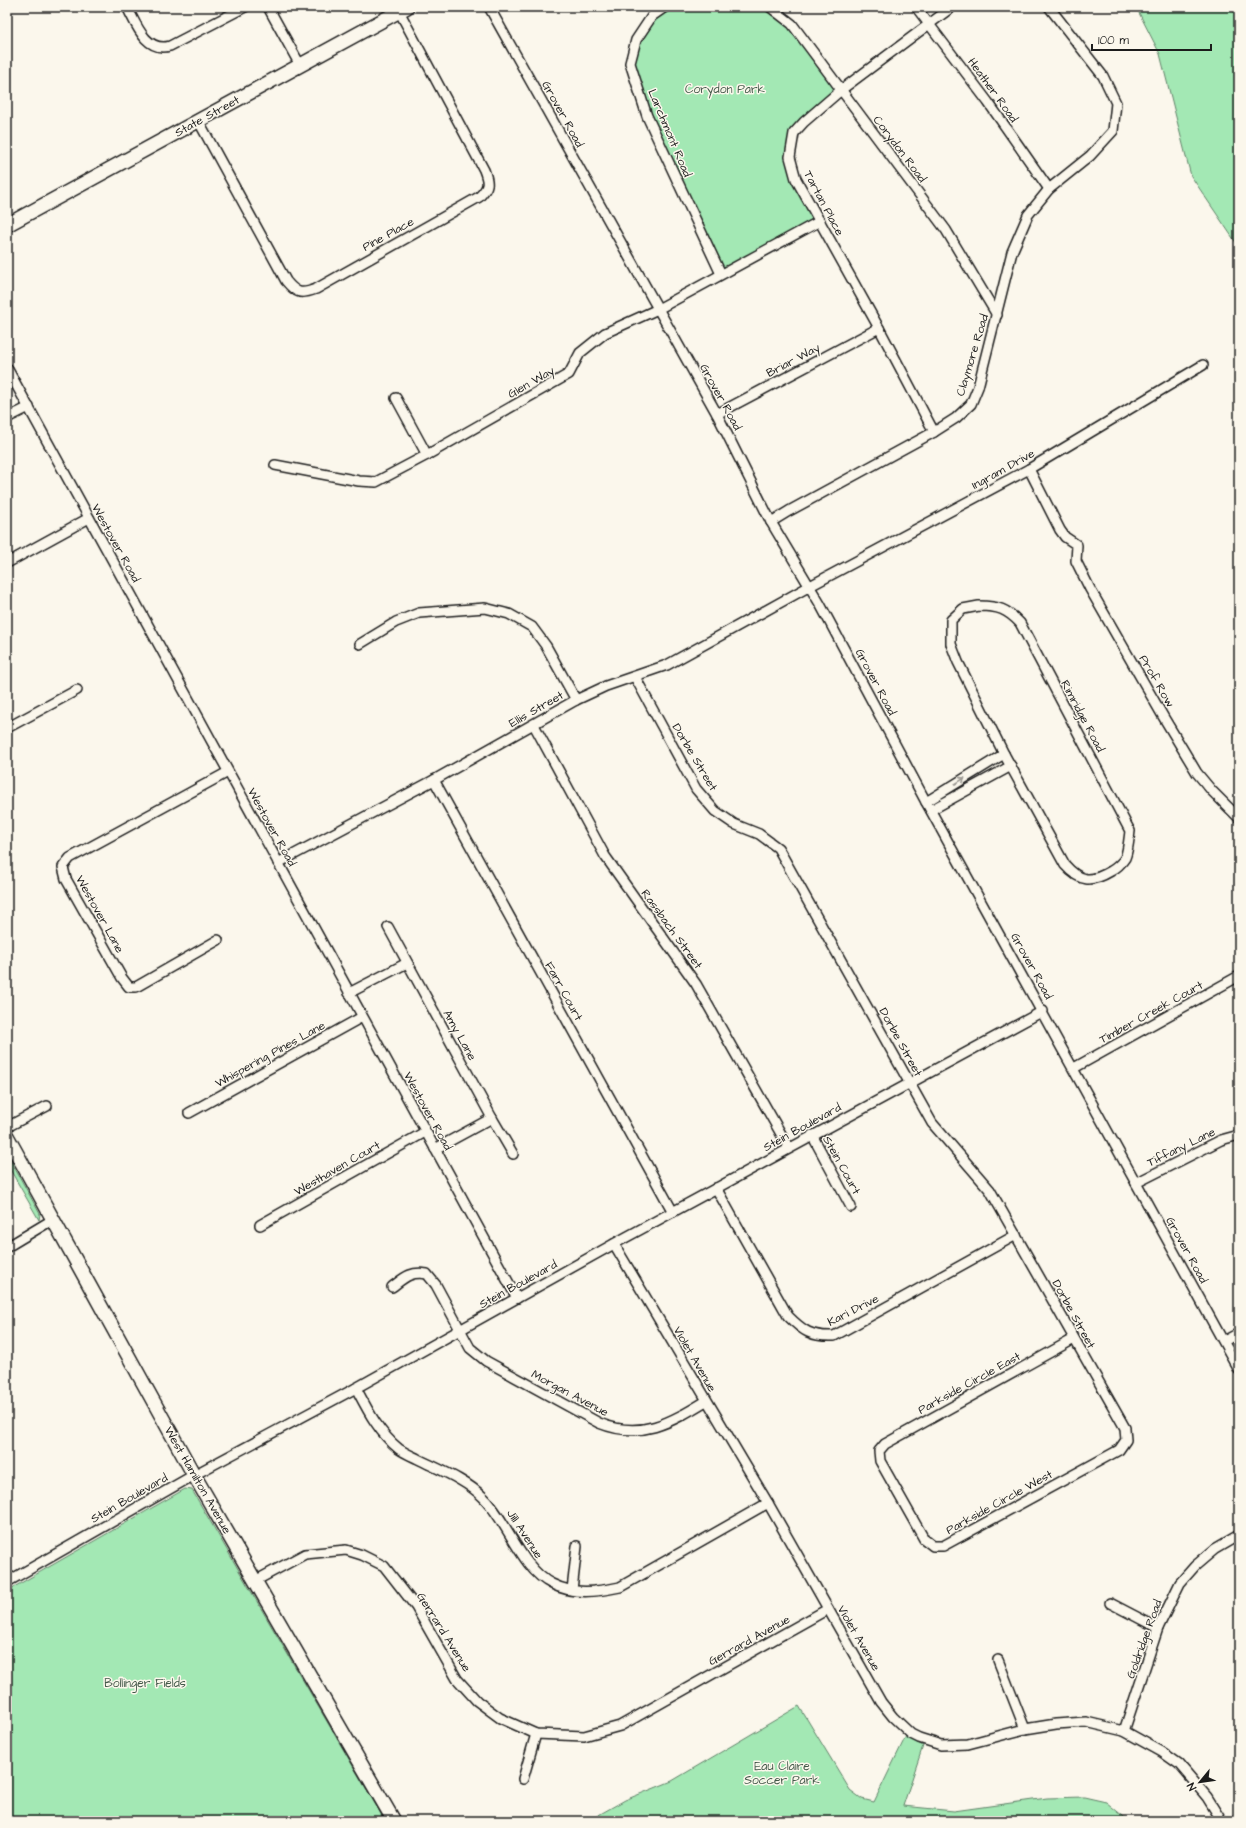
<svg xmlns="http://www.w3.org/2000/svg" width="1246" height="1828" viewBox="0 0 1246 1828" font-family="'Architects Daughter',sans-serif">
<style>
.green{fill:#a3e8b4;stroke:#608268}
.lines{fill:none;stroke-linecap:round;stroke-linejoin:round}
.street-casing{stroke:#1c1c1c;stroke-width:12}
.secondary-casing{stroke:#1c1c1c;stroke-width:16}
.street{stroke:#fbf7ec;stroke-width:9}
.secondary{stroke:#fbf7ec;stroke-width:13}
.oneway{stroke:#97948e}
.labels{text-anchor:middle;stroke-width:3;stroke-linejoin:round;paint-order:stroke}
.park-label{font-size:12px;fill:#44594a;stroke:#fbf7ec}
.street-label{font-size:12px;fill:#1c1c1c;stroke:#fbf7ec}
</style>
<rect width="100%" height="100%" fill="#fbf7ec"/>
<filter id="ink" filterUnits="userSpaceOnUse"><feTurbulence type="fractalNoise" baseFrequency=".025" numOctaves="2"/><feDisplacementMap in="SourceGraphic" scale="8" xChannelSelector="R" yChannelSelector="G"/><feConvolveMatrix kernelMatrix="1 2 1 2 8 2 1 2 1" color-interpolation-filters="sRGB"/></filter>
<g filter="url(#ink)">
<g class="green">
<polygon points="665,7 770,7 792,24 841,90 794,133 790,157 820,221 721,274 647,116 630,63 636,40"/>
<polygon points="1136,7 1239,7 1239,247 1191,176 1160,54"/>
<polygon points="7,1154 40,1214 39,1220 7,1164"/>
<polygon points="185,1489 192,1490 385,1821 7,1821 7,1591"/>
<polygon points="799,1706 850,1790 862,1799 874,1802 906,1736 923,1746 903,1806 954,1811 1047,1798 1084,1797 1106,1802 1129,1821 588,1821 625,1800 672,1781"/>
</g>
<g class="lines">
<defs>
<g id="street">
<path d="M 127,7 C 136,24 146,53 170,46 L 245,7"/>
<polyline points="268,7 300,65"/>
<polyline points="489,7 717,414 771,522 820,604 926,802 1239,1370"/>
<polyline points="665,7 652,16 636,40 630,63 647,116 721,274"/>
<polyline points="770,7 792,24 946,230 997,315"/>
<polyline points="916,7 988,102 1049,189"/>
<path d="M 198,120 L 286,281 C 296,293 300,295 316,289 L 479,197 C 489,187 489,183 484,170 L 399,11"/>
<polyline points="7,368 517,1298"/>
<polyline points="396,398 427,455"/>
<polyline points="717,414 879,328"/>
<polyline points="7,418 29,407"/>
<polyline points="934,432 879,328 796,179 790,157 794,133 804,122 841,90 952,7"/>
<polyline points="275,465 359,481 376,482 427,455 569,374 580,353 605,333 658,309 820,221"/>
<polyline points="1029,469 1060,530 1065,537 1077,545 1076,561 1090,589 1164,718 1197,773 1212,791 1239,818"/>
<polyline points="771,522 789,511 934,432 956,418 971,404 978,387 1012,252 1028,215 1049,189 1090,156 1113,131 1116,103 1103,76 1049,7"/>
<polyline points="7,563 89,518"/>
<path d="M 979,606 C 998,606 1007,609 1020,623 L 1130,831 C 1129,839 1128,851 1125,858 C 1122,863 1115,869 1111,871 C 1091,883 1080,882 1065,865 L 1004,754 L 958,662 L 951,644 L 951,620 L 963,609 Z"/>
<polyline points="360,644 396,622 419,613 485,608 509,614 532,627 546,646 576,700"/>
<polyline points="635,677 696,789 715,811 734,824 759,834 778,848 932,1123 990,1190 1125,1428 1126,1440 1119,1450 943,1546 933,1546 924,1539 880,1461 879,1451 885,1444 1074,1339"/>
<polyline points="534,725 605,856 696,984 789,1148"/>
<polyline points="7,728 77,690"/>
<polyline points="434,780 673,1212"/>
<polyline points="926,802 1004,754"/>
<polyline points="931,810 1011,766"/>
<polyline points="278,863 434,780 576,700 606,686 667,665 810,586 1029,469 1203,365"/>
<polyline points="388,927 492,1118 513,1154"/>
<polyline points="218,940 136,987 129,987 122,978 66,879 63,867 70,858 228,772"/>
<polyline points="349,993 407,963"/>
<polyline points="1074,1068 1239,976"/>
<polyline points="189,1113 362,1017"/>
<polyline points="7,1127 47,1106"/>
<polyline points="812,1135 851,1207"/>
<polyline points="435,1149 492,1118"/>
<polyline points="1136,1183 1221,1140 1239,1135"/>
<path d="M 716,1188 L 788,1316 C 803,1331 811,1337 834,1336 L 1016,1235"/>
<polyline points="260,1225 425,1132"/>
<polyline points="614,1244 768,1503 881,1702 893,1717 911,1734 919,1738 941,1745 968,1744 1025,1729 1056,1724 1086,1722 1124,1731 1162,1752 1179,1764 1207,1797 1222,1821"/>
<polyline points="7,1247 52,1220"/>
<path d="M 392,1287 C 404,1278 410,1271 427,1274 L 436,1285 L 470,1348 L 486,1361 L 599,1423 C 641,1440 670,1423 706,1401"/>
<polyline points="1224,1341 1239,1333"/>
<path d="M 356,1388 C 368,1411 379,1433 399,1449 C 405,1453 412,1456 418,1459 C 440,1470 466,1480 483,1497 C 508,1521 521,1569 552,1584 C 574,1595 596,1592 620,1587 L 768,1503"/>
<polyline points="255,1581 305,1554 346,1550 362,1555 384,1566 416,1607 457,1679 477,1701 500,1718 536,1734 584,1736 620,1726 828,1609"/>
<polyline points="7,1582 194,1475 356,1388 621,1240 1043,1011"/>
<polyline points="572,1590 577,1546"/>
<polyline points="1110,1603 1158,1628"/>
<polyline points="998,1660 1025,1729"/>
<polyline points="1124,1731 1158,1628 1180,1583 1195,1566 1215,1549 1239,1535"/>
<polyline points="523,1779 536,1734"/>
</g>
<g id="secondary">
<polyline points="7,225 407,7"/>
<polyline points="7,1136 194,1475 394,1821"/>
</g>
</defs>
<use href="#street" class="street-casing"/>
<use href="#secondary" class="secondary-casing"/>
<use href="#street" class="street"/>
<use href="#secondary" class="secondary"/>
</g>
<defs><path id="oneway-shaft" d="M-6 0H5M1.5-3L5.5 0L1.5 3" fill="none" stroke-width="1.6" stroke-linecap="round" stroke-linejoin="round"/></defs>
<use class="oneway" href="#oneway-shaft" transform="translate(960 781) rotate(-32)"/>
</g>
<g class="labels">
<g class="park-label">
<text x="725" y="93">Corydon Park</text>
<text x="145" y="1687">Bollinger Fields</text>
<text x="782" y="1770">Eau Claire<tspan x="782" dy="14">Soccer Park</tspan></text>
</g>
<g class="street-label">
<text transform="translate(993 90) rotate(54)" y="4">Heather Road</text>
<text transform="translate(563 114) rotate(61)" y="4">Grover Road</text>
<text transform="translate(207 116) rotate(-29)" y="4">State Street</text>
<text transform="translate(670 133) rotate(67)" y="4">Larchmont Road</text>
<text transform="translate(900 149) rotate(53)" y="4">Corydon Road</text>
<text transform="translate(824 203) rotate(62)" y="4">Tartan Place</text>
<text transform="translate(388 234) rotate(-29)" y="4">Pine Place</text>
<text transform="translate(972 355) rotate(-73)" y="4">Claymore Road</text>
<text transform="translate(793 360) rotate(-28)" y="4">Briar Way</text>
<text transform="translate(531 382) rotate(-30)" y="4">Glen Way</text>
<text transform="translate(721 397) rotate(61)" y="4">Grover Road</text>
<text transform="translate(1003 469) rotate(-29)" y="4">Ingram Drive</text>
<text transform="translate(116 543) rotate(61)" y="4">Westover Road</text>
<text transform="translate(1157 681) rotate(60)" y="4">Prof Row</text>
<text transform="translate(876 682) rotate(62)" y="4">Grover Road</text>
<text transform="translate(536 709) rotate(-30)" y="4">Ellis Street</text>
<text transform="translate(1083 716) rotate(62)" y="4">Rimridge Road</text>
<text transform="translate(695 757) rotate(59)" y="4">Dorbe Street</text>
<text transform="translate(272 827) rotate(61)" y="4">Westover Road</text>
<text transform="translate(100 914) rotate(61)" y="4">Westover Lane</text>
<text transform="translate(672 929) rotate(54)" y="4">Rassbach Street</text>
<text transform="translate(1032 966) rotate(61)" y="4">Grover Road</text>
<text transform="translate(564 991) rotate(61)" y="4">Farr Court</text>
<text transform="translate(1151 1012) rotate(-29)" y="4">Timber Creek Court</text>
<text transform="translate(460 1035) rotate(61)" y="4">Amy Lane</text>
<text transform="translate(901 1042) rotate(61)" y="4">Dorbe Street</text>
<text transform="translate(270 1054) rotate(-29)" y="4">Whispering Pines Lane</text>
<text transform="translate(428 1111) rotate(61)" y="4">Westover Road</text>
<text transform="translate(802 1127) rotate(-29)" y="4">Stein Boulevard</text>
<text transform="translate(1181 1147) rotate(-26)" y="4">Tiffany Lane</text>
<text transform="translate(842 1165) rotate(61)" y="4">Stein Court</text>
<text transform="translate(337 1168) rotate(-30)" y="4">Westhaven Court</text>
<text transform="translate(1187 1250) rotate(61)" y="4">Grover Road</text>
<text transform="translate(518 1284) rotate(-29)" y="4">Stein Boulevard</text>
<text transform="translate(853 1310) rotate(-27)" y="4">Kari Drive</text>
<text transform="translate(1074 1314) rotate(61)" y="4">Dorbe Street</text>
<text transform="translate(695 1359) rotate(60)" y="4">Violet Avenue</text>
<text transform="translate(969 1383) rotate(-29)" y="4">Parkside Circle East</text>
<text transform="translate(570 1393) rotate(28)" y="4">Morgan Avenue</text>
<text transform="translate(198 1480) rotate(60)" y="4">West Hamilton Avenue</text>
<text transform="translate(129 1498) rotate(-30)" y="4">Stein Boulevard</text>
<text transform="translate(999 1502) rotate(-29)" y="4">Parkside Circle West</text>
<text transform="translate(525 1534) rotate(57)" y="4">Jill Avenue</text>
<text transform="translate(444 1632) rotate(58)" y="4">Gerrard Avenue</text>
<text transform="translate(859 1638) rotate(60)" y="4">Violet Avenue</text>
<text transform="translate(1144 1639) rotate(-70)" y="4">Goldridge Road</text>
<text transform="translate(749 1640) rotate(-29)" y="4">Gerrard Avenue</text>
</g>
</g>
<rect width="1246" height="1828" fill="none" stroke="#fbf7ec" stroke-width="24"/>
<rect x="12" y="12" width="1222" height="1804" fill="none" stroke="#1c1c1c" stroke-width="1.5" filter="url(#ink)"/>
<g transform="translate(1200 1782) rotate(241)" stroke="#fbf7ec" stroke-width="3" paint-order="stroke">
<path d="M0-3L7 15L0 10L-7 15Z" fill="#1c1c1c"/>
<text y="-6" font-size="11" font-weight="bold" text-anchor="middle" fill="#1c1c1c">N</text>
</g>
<path d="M1092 44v6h119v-6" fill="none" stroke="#1c1c1c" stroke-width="2"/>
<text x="1098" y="44" font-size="12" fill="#1c1c1c" stroke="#fbf7ec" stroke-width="3" paint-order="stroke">100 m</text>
</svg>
